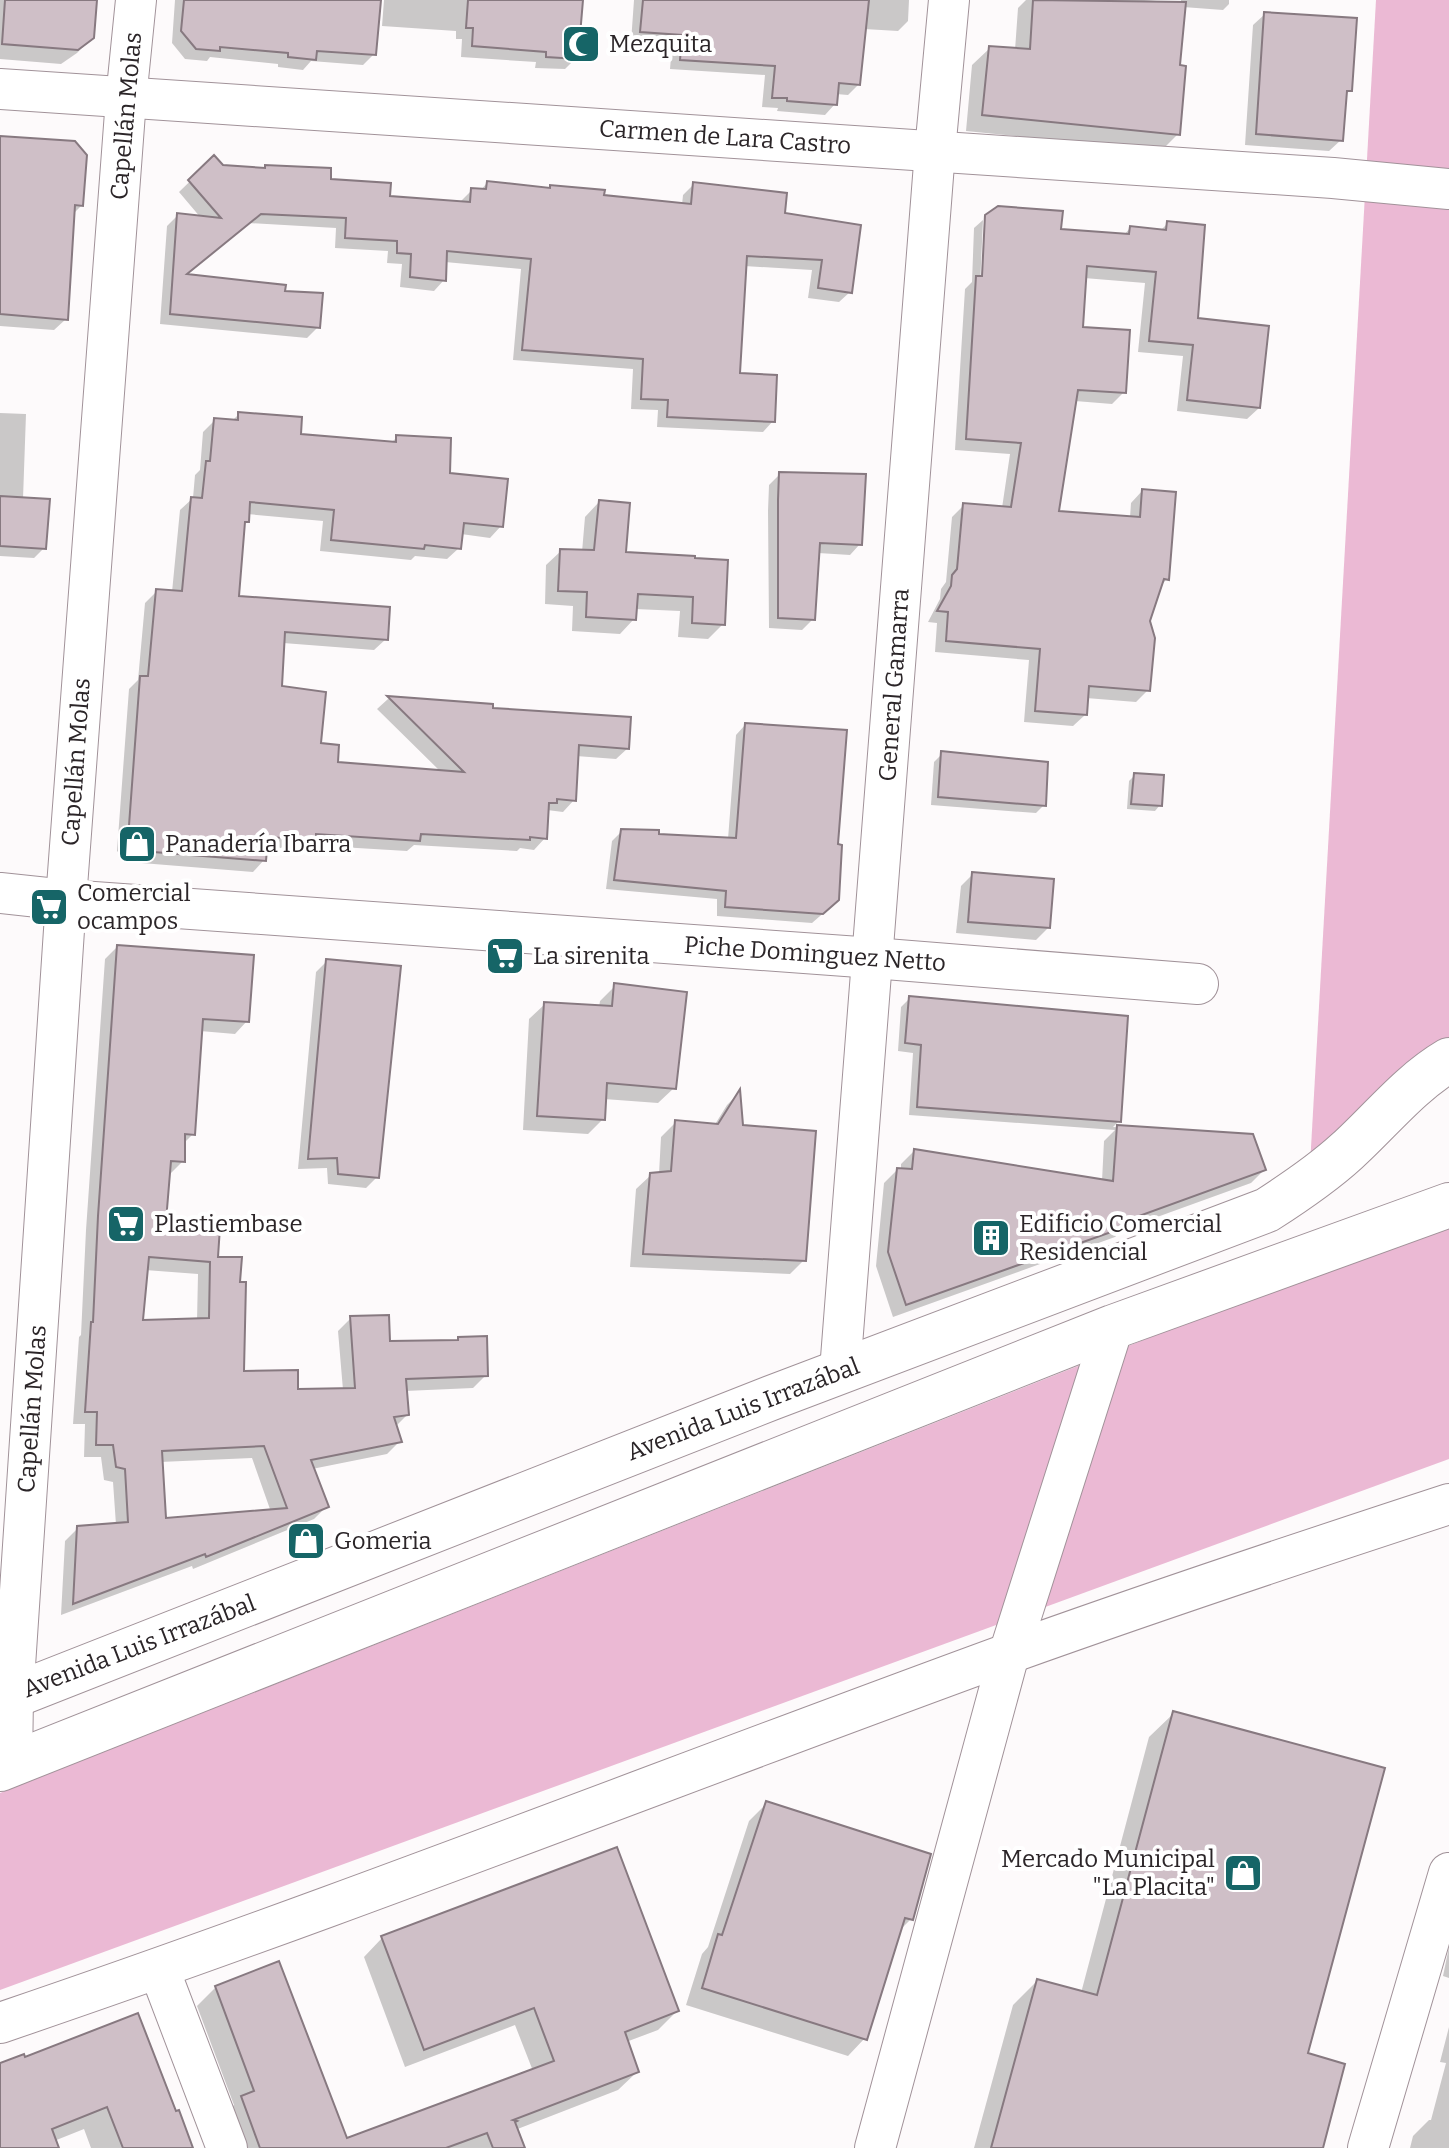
<svg xmlns="http://www.w3.org/2000/svg" width="1449" height="2148" viewBox="0 0 1449 2148" font-family="Bitter,serif">
<style>
.green{fill:#ebb9d4}
.shadow{fill:#0003;fill-rule:evenodd}
.building{fill:#cfbfc7;stroke:#877980;stroke-width:2;fill-rule:evenodd}
.lines{fill:none;stroke-linecap:round;stroke-linejoin:round}
.street-casing{stroke:#a19299;stroke-width:42}
.highway-casing{stroke:#a19299;stroke-width:46}
.street{stroke:#fff;stroke-width:40}
.highway{stroke:#fff;stroke-width:44}
.labels{text-anchor:middle;stroke-width:8;stroke-linejoin:round;paint-order:stroke}
.poi-label{font-size:24px;fill:#2b2528;stroke:#fff;text-anchor:start}
.street-label{font-size:24px;fill:#2b2528;stroke:#fff}
</style>
<rect width="100%" height="100%" fill="#fdfafb"/>
<g class="green">
<polygon points="1376,0 1449,0 1449,1055 1309,1183"/>
<polygon points="1449,1219 1449,1459 0,1990 0,1793"/>
</g>
<g class="shadow">
<polygon points="0,0 95,0 92,37 77,53 61,64 0,59"/>
<polygon points="175,0 358,0 374,54 363,65 311,61 303,70 278,67 278,64 210,57 207,61 185,59 172,43"/>
<polygon points="384,0 581,0 576,58 565,69 535,68 536,62 461,57 462,39 456,39 456,31 382,26"/>
<polygon points="634,0 909,0 908,21 898,31 864,29 858,85 848,95 836,94 835,104 825,115 777,111 778,108 762,107 765,75 670,69 672,45 631,42"/>
<polygon points="1026,0 1144,0 1181,3 1181,0 1229,0 1229,4 1223,10 1183,7 1178,67 1178,134 1161,151 966,131 972,65 990,48 1015,50 1018,8"/>
<polygon points="1265,14 1350,90 1344,96 1341,140 1329,151 1245,145 1253,25"/>
<polygon points="0,138 82,205 73,214 66,319 54,330 0,326"/>
<polygon points="214,158 222,167 263,170 266,167 328,181 388,198 461,204 461,201 472,190 480,191 487,183 682,205 683,195 693,185 783,215 850,292 839,302 808,298 812,270 744,266 738,375 773,421 763,432 657,427 658,410 631,409 633,369 513,360 521,269 445,262 444,280 434,291 400,287 402,264 387,263 388,251 335,248 336,228 248,223 184,276 283,293 318,327 307,338 160,324 167,226 178,215 201,218 179,192"/>
<polygon points="983,220 980,286 1059,231 1124,235 1130,228 1160,231 1168,223 1196,320 1259,408 1247,419 1177,411 1183,356 1138,352 1145,283 1084,278 1081,329 1124,392 1112,404 1075,401 1057,513 1130,518 1131,503 1142,491 1167,579 1159,587 1148,621 1148,690 1136,702 1086,698 1085,715 1073,726 1024,722 1029,660 935,652 937,623 928,622 940,599 941,589 946,582 952,517 964,505 1002,508 1010,454 955,450 965,289 972,282 974,228"/>
<polygon points="0,413 26,414 23,499 44,548 34,558 0,556"/>
<polygon points="239,414 299,435 390,444 397,437 448,475 501,526 490,538 461,534 459,548 447,559 415,556 411,560 320,551 323,521 247,514 247,521 243,524 237,598 386,639 374,650 283,643 280,688 319,745 336,764 441,772 377,709 388,699 491,706 491,710 628,748 616,759 576,756 574,800 563,812 547,810 545,838 534,850 520,848 517,851 414,845 407,851 307,845 302,850 265,848 264,860 253,872 129,862 117,851 129,689 138,680 145,603 157,591 172,592 180,510 193,498 195,475 200,470 203,432 215,420 231,422"/>
<polygon points="780,474 860,544 850,555 818,553 813,619 802,630 769,628 768,511 769,485"/>
<polygon points="599,502 624,554 693,558 723,624 708,639 678,637 680,611 635,609 634,619 620,634 572,631 573,606 545,604 546,565 561,551 582,552 585,517"/>
<polygon points="745,725 827,910 812,923 717,916 717,899 606,889 612,841 622,831 656,836 728,839 736,735"/>
<polygon points="942,754 1044,805 1036,813 931,805 934,762"/>
<polygon points="1135,775 1160,805 1155,811 1127,809 1129,781"/>
<polygon points="973,874 1048,928 1036,940 956,933 961,886"/>
<path d="M 117,947 L 247,1021 L 235,1034 L 200,1031 L 193,1134 L 183,1144 L 183,1161 L 170,1174 L 168,1174 L 164,1223 L 216,1259 L 238,1283 L 242,1373 L 296,1391 L 343,1390 L 338,1331 L 351,1318 L 388,1343 L 456,1342 L 458,1339 L 486,1375 L 473,1388 L 405,1391 L 407,1415 L 395,1427 L 400,1441 L 387,1454 L 312,1469 L 327,1506 L 314,1519 L 193,1569 L 192,1566 L 61,1615 L 65,1541 L 78,1528 L 116,1525 L 113,1482 L 104,1480 L 101,1457 L 84,1457 L 85,1424 L 73,1424 L 79,1337 L 81,1335 L 86,1230 L 105,959 ZM 145,1270 L 198,1274 L 197,1321 L 141,1322 ZM 252,1458 L 271,1512 L 165,1520 L 160,1462 Z"/>
<polygon points="327,961 377,1177 366,1188 328,1184 327,1168 298,1169 316,972"/>
<polygon points="615,986 674,1088 658,1103 604,1099 603,1119 588,1134 523,1130 529,1019 545,1004 599,1007 600,1001"/>
<polygon points="910,998 1119,1121 1113,1127 1252,1136 1264,1170 1251,1183 1124,1229 1115,1237 893,1317 876,1266 884,1183 897,1170 901,1170 901,1164 914,1151 1102,1181 1104,1141 1115,1130 909,1115 913,1053 898,1051 901,1007"/>
<polygon points="739,1093 741,1127 804,1260 790,1274 630,1267 636,1189 651,1175 659,1174 661,1137 676,1122 714,1126 727,1105"/>
<polygon points="1174,1713 1306,2055 1321,2148 974,2148 1013,2005 1037,1981 1081,1993 1149,1737"/>
<polygon points="766,1804 911,1919 898,1932 865,2038 848,2056 686,2005 702,1954 708,1947 749,1821"/>
<polygon points="382,1938 677,2011 658,2030 626,2042 637,2072 618,2090 515,2130 522,2148 235,2148 223,2116 234,2105 197,2006 216,1987 346,2140 533,2071 515,2025 405,2067 364,1957"/>
<polygon points="1449,1947 1449,1978 1443,1976"/>
<polygon points="1449,2027 1449,2148 1410,2148 1413,2136 1429,2120 1431,2120 1446,2063 1440,2062"/>
<polygon points="0,2065 175,2113 191,2148 91,2148 84,2129 54,2141 57,2148 0,2148"/>
</g>
<g class="building">
<polygon points="5,0 97,0 94,38 78,50 2,44"/>
<polygon points="184,0 381,0 376,55 317,51 316,60 288,57 288,53 220,47 220,51 196,49 181,31"/>
<polygon points="468,0 583,0 578,59 546,57 546,52 472,46 473,28 466,28"/>
<polygon points="643,0 869,0 860,85 839,83 837,105 787,101 787,98 772,98 775,66 680,60 682,35 640,32"/>
<polygon points="1033,0 1186,2 1180,65 1186,66 1180,135 982,115 989,46 1030,49"/>
<polygon points="1264,12 1357,18 1352,91 1347,91 1343,141 1256,134"/>
<polygon points="0,136 75,141 87,155 83,206 75,205 68,320 0,314"/>
<polygon points="214,155 223,165 265,168 265,165 331,168 331,179 391,183 390,196 470,202 471,188 486,189 487,181 550,188 550,185 605,190 604,195 691,204 693,182 787,193 785,213 861,225 852,293 818,288 822,260 747,256 740,373 777,375 775,422 667,417 668,400 641,399 643,359 522,350 531,259 447,251 446,281 410,277 411,254 397,253 397,241 345,238 346,218 261,214 187,274 286,285 285,291 323,293 320,328 170,314 177,213 221,218 188,180"/>
<polygon points="998,206 1063,211 1061,229 1129,234 1130,226 1166,230 1167,221 1205,225 1198,318 1269,326 1260,408 1187,400 1193,345 1149,341 1156,272 1087,266 1083,327 1130,330 1126,393 1078,390 1059,511 1140,517 1142,489 1176,492 1169,580 1164,579 1150,621 1155,638 1150,691 1089,686 1087,715 1035,711 1040,649 946,641 948,612 937,611 951,586 952,575 957,569 963,503 1011,507 1021,443 966,439 976,276 982,276 985,215"/>
<polygon points="238,412 302,417 301,434 396,442 396,435 451,438 450,473 508,479 503,527 464,523 461,549 425,545 424,549 331,540 334,510 250,502 249,522 245,522 239,596 390,607 388,640 285,632 282,686 326,692 321,743 339,745 338,762 464,772 387,696 493,704 493,708 631,717 629,749 579,745 576,801 557,799 557,803 549,803 547,839 530,837 530,840 421,834 420,841 316,834 316,840 268,837 266,861 141,851 128,839 140,676 148,676 156,589 182,591 191,497 202,498 206,461 210,461 214,418 238,420"/>
<polygon points="779,472 866,474 862,545 820,543 815,620 778,618 778,500"/>
<polygon points="0,496 50,499 46,549 0,546"/>
<polygon points="599,500 630,503 626,552 695,556 695,558 728,560 725,625 692,623 693,597 638,594 636,620 586,617 587,592 558,591 560,549 594,550"/>
<polygon points="745,723 847,730 838,844 842,845 839,900 823,914 725,907 726,891 614,880 621,829 659,830 659,834 736,838"/>
<polygon points="941,751 1048,762 1046,806 938,797"/>
<polygon points="1134,773 1164,775 1162,806 1131,804"/>
<polygon points="972,872 1054,879 1050,928 968,922"/>
<path d="M 117,945 L 254,955 L 249,1022 L 203,1019 L 195,1135 L 185,1134 L 185,1162 L 171,1161 L 166,1221 L 220,1227 L 218,1257 L 242,1257 L 240,1282 L 246,1282 L 244,1371 L 298,1370 L 298,1389 L 355,1388 L 350,1316 L 389,1315 L 390,1341 L 458,1340 L 458,1337 L 487,1336 L 488,1376 L 406,1379 L 409,1415 L 394,1417 L 402,1442 L 311,1460 L 329,1507 L 206,1557 L 205,1554 L 73,1604 L 77,1526 L 128,1522 L 125,1469 L 116,1467 L 113,1445 L 96,1445 L 97,1412 L 85,1412 L 91,1322 L 93,1322 L 98,1216 ZM 149,1257 L 210,1262 L 209,1318 L 143,1320 ZM 264,1446 L 287,1508 L 166,1518 L 162,1451 Z"/>
<polygon points="326,959 401,966 379,1178 338,1174 337,1158 308,1159"/>
<polygon points="614,983 687,992 676,1089 607,1083 605,1120 537,1116 544,1002 612,1006"/>
<polygon points="909,996 1128,1016 1121,1122 917,1107 921,1045 905,1043"/>
<polygon points="740,1089 743,1125 816,1131 806,1261 643,1254 650,1173 671,1171 675,1120 718,1124"/>
<polygon points="1117,1125 1253,1134 1266,1170 1128,1220 1131,1225 906,1305 888,1252 897,1168 912,1169 914,1149 1113,1181"/>
<polygon points="1173,1711 1385,1768 1308,2053 1345,2064 1323,2148 991,2148 1037,1979 1097,1995"/>
<polygon points="766,1801 931,1854 913,1920 905,1918 867,2040 702,1988 718,1934 722,1935"/>
<polygon points="617,1847 679,2011 625,2032 639,2072 513,2120 517,2121 515,2122 525,2148 493,2148 487,2133 446,2148 260,2148 241,2096 254,2091 215,1986 279,1961 347,2138 554,2061 534,2008 424,2050 381,1936"/>
<polygon points="138,2013 176,2111 179,2110 193,2148 123,2148 107,2107 52,2129 59,2148 0,2148 0,2063 24,2054 25,2057"/>
</g>
<g class="lines">
<defs>
<g id="street">
<polyline points="0,89 1333,178 1449,189"/>
<polyline points="0,893 66,900 873,958 1198,984"/>
<polyline points="840,1371 935,151 949,0"/>
<polyline points="12,1764 13,1696 66,900 126,99 136,0"/>
<polyline points="159,1969 227,2148"/>
<path d="M 0,2023 C 339,1908 673,1776 1010,1653 C 1155,1601 1302,1552 1449,1504"/>
<polyline points="875,2148 1009,1654 1113,1327"/>
<polyline points="1368,2148 1449,1873"/>
</g>
<g id="highway">
<path d="M 0,1701 L 771,1398 L 1267,1210 C 1295,1192 1322,1174 1347,1151 C 1380,1121 1410,1083 1449,1060"/>
<polyline points="0,1769 1113,1327 1449,1205"/>
</g>
</defs>
<use href="#street" class="street-casing"/>
<use href="#highway" class="highway-casing"/>
<use href="#street" class="street"/>
<use href="#highway" class="highway"/>
</g>
<defs>
<symbol id="mosque-square" viewBox="-11 -11 22 22"><rect x="-9" y="-9" width="18" height="18" rx="4" fill="#166567" stroke="#fff"/><path d="M3.5-4.9A6 6 0 1 0 3.5 4.9A5 5 0 1 1 3.5-4.9Z" fill="#fff"/></symbol>
<symbol id="shop-square" viewBox="-11 -11 22 22"><rect x="-9" y="-9" width="18" height="18" rx="4" fill="#166567" stroke="#fff"/><path d="M-5-2.5h2.3a2.7 3.5 0 0 1 5.4 0H5L5.5 6h-11ZM-1.5-2.5h3a1.5 2.3 0 0 0-3 0Z" fill="#fff"/></symbol>
<symbol id="supermarket-square" viewBox="-11 -11 22 22"><rect x="-9" y="-9" width="18" height="18" rx="4" fill="#166567" stroke="#fff"/><path d="M-6-5.5h2.5l.6 2H6L4.5 2H-2.5L-4.4-4H-6ZM-1.5 3.2a1.3 1.3 0 1 0 .1 0ZM3 3.2a1.3 1.3 0 1 0 .1 0Z" fill="#fff"/></symbol>
<symbol id="building-square" viewBox="-11 -11 22 22"><rect x="-9" y="-9" width="18" height="18" rx="4" fill="#166567" stroke="#fff"/><path d="M-4-6H4V6H1V3H-1V6H-4ZM-2.5-4.3h1.7v1.8h-1.7ZM.8-4.3h1.7v1.8H.8ZM-2.5-1h1.7V.8h-1.7ZM.8-1h1.7V.8H.8Z" fill="#fff"/></symbol>
</defs>
<g fill-rule="evenodd">
<use href="#mosque-square" x="559" y="22" width="44" height="44"/>
<use href="#shop-square" x="115" y="822" width="44" height="44"/>
<use href="#supermarket-square" x="27" y="885" width="44" height="44"/>
<use href="#supermarket-square" x="483" y="934" width="44" height="44"/>
<use href="#supermarket-square" x="104" y="1202" width="44" height="44"/>
<use href="#building-square" x="969" y="1216" width="44" height="44"/>
<use href="#shop-square" x="284" y="1519" width="44" height="44"/>
<use href="#shop-square" x="1221" y="1851" width="44" height="44"/>
</g>
<g class="labels">
<g class="poi-label">
<text x="609" y="52">Mezquita</text>
<text x="165" y="852">Panadería Ibarra</text>
<text x="77" y="901">Comercial<tspan x="77" dy="28">ocampos</tspan></text>
<text x="533" y="964">La sirenita</text>
<text x="154" y="1232">Plastiembase</text>
<text x="1019" y="1232">Edificio Comercial<tspan x="1019" dy="28">Residencial</tspan></text>
<text x="334" y="1549">Gomeria</text>
<text x="1215" y="1867" text-anchor="end">Mercado Municipal<tspan x="1215" dy="28">"La Placita"</tspan></text>
</g>
<g class="street-label">
<text transform="translate(126 116) rotate(-85)" y="8">Capellán Molas</text>
<text transform="translate(725 137) rotate(4)" y="8">Carmen de Lara Castro</text>
<text transform="translate(894 685) rotate(-86)" y="8">General Gamarra</text>
<text transform="translate(76 762) rotate(-86)" y="8">Capellán Molas</text>
<text transform="translate(815 954) rotate(4)" y="8">Piche Dominguez Netto</text>
<text transform="translate(32 1409) rotate(-86)" y="8">Capellán Molas</text>
<text transform="translate(743 1409) rotate(-21)" y="8">Avenida Luis Irrazábal</text>
<text transform="translate(139 1646) rotate(-21)" y="8">Avenida Luis Irrazábal</text>
</g>
</g>
</svg>
